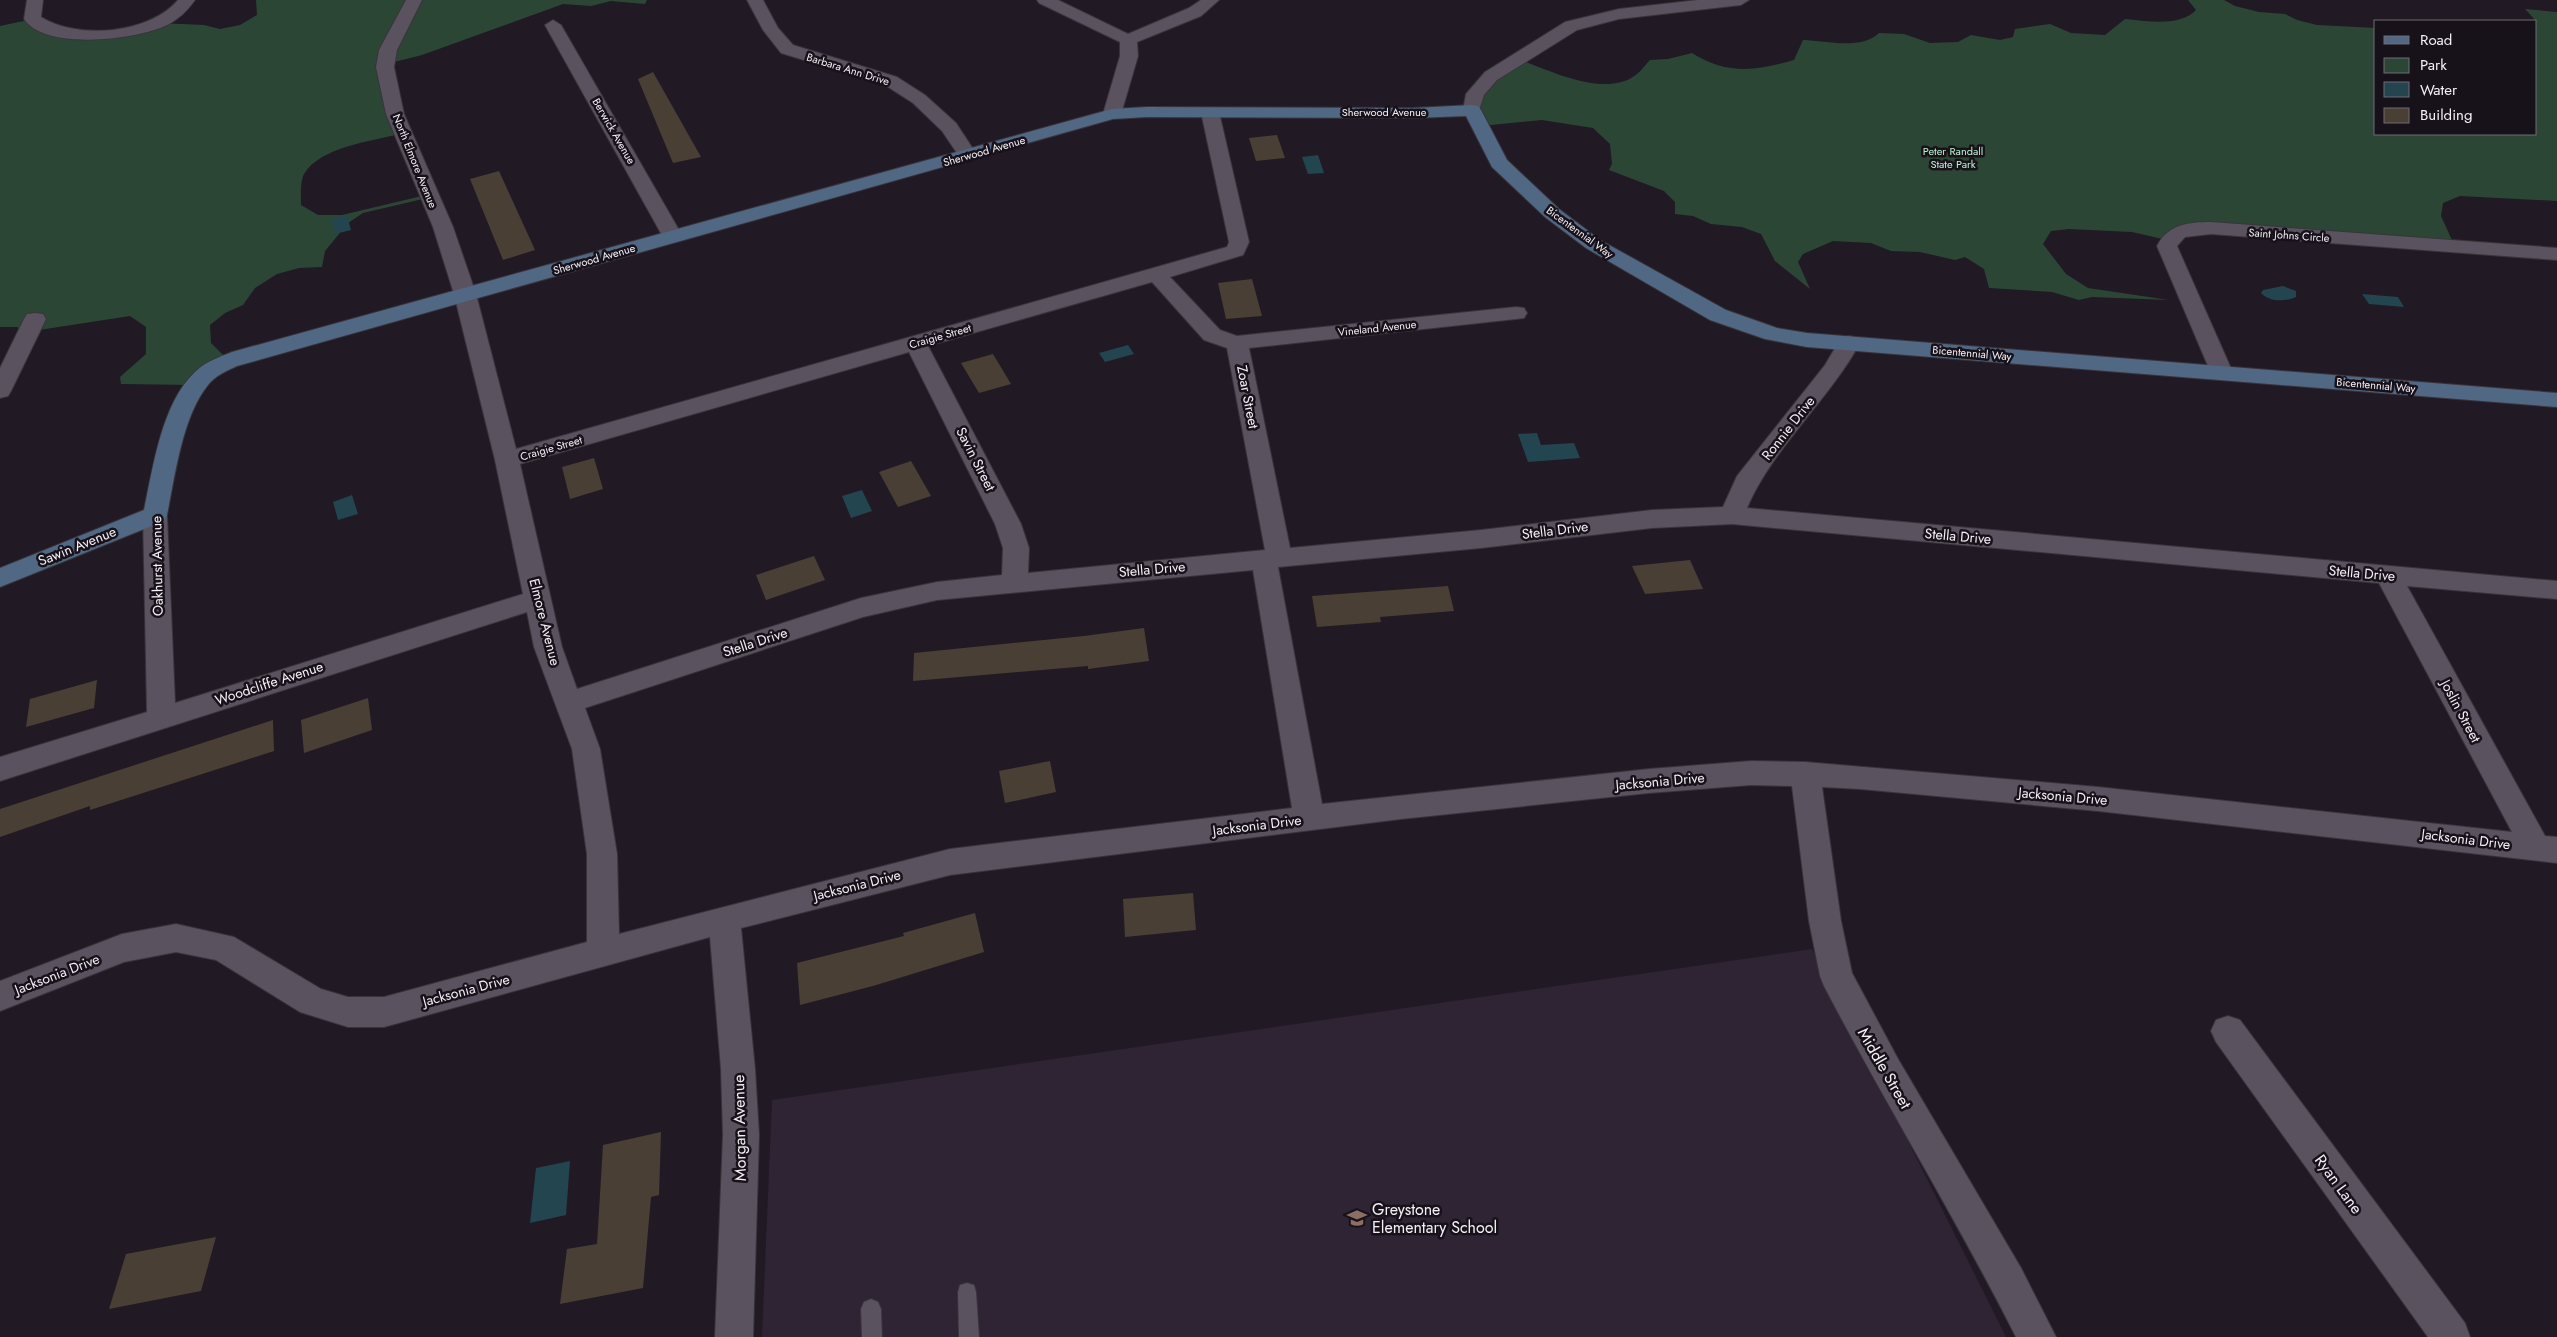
<svg xmlns="http://www.w3.org/2000/svg" width="2557" height="1337" viewBox="0 0 2557 1337" font-family="Jost,sans-serif">
<style>
.built{fill:#2e2433}
.green{fill:#2c4636}
.water{fill:#22454f}
.building{fill:#493f35}
.lines{fill:none;stroke-linecap:round;stroke-linejoin:round}
.lane-casing{stroke:#39343c;stroke-width:2}
.street-casing{stroke:#39343c;stroke-width:2}
.secondary-casing{stroke:#39343c;stroke-width:2}
.lane{fill:#5a525e;fill-rule:evenodd}
.street{fill:#5a525e;fill-rule:evenodd}
.secondary{fill:#506884;fill-rule:evenodd}
.labels{text-anchor:middle;stroke-width:5;stroke-linejoin:round;paint-order:stroke}
.far-street-label{font-size:11px;fill:#f5f0f7;stroke:#17111a}
.far-park-label{font-size:11px;fill:#bcf3cf;stroke:#17111a}
.street-label{font-size:14px;fill:#f5f0f7;stroke:#17111a}
.near-street-label{font-size:16px;fill:#f5f0f7;stroke:#17111a}
.near-poi-label{font-size:16px;fill:#f5f0f7;stroke:#17111a;text-anchor:start}
</style>
<rect width="100%" height="100%" fill="#211a24"/>
<polygon class="built" points="1812,949 2006,1337 762,1337 772,1100"/>
<g class="green">
<path d="M 256,0 L 647,0 L 645,4 L 611,1 L 591,6 L 563,4 L 422,55 L 386,64 L 400,134 C 372,141 320,147 304,174 C 300,182 301,196 301,205 L 318,215 L 342,215 L 426,195 L 427,198 L 363,213 L 348,223 L 325,251 L 322,267 L 299,268 L 277,274 L 255,288 L 243,305 L 225,313 L 210,325 L 211,343 L 232,364 L 195,385 L 121,384 L 120,377 L 146,354 L 146,327 L 130,316 L 26,332 L 17,327 L 0,327 L 0,26 L 33,19 L 50,28 L 103,34 L 158,23 L 204,25 L 220,29 L 240,25 L 257,15 Z"/>
<path d="M 2188,0 L 2224,0 L 2235,6 L 2259,12 L 2285,14 L 2297,20 L 2317,25 L 2376,28 L 2376,134 L 2536,134 L 2536,21 L 2525,9 L 2557,12 L 2557,201 L 2460,196 L 2443,203 L 2441,216 L 2457,251 L 2215,235 L 2184,235 L 2167,240 L 2132,232 L 2069,229 L 2051,231 L 2043,244 L 2066,274 L 2088,288 L 2169,300 L 2092,297 L 2079,300 L 2052,292 L 1989,288 L 1984,269 L 1965,257 L 1955,260 L 1920,252 L 1891,251 L 1871,243 L 1833,241 L 1803,254 L 1798,262 L 1810,289 L 1775,261 L 1761,234 L 1742,227 L 1711,224 L 1693,216 L 1675,214 L 1675,202 L 1664,191 L 1609,170 L 1612,164 L 1610,144 L 1593,128 L 1542,120 L 1481,126 L 1476,97 L 1502,75 L 1526,62 C 1555,73 1608,98 1637,74 C 1642,70 1646,64 1650,60 L 1668,59 L 1692,53 C 1726,75 1757,71 1794,60 L 1803,40 C 1826,41 1862,50 1879,33 L 1904,34 L 1930,43 L 1958,42 L 1971,35 L 2000,40 L 2013,37 L 2015,29 L 2050,24 L 2071,33 L 2105,35 L 2125,19 C 2147,21 2180,27 2196,10 Z"/>
</g>
<g class="water">
<polygon points="1318,155 1324,173 1308,174 1302,157"/>
<polygon points="347,215 351,230 335,234 332,219"/>
<path d="M 2283,286 L 2296,291 L 2296,297 C 2285,302 2269,302 2261,293 L 2263,290 Z"/>
<polygon points="2362,294 2398,297 2404,307 2369,304"/>
<polygon points="1128,345 1134,354 1105,362 1099,353"/>
<polygon points="1537,433 1541,445 1574,443 1580,458 1528,462 1518,434"/>
<polygon points="862,490 872,511 851,518 842,496"/>
<polygon points="352,495 358,514 338,520 333,502"/>
<polygon points="570,1161 566,1215 530,1223 536,1168"/>
</g>
<g class="building">
<polygon points="653,72 701,157 673,163 638,79"/>
<polygon points="1277,135 1285,158 1256,161 1249,138"/>
<polygon points="499,171 535,250 503,260 470,179"/>
<polygon points="1252,279 1262,316 1226,319 1218,283"/>
<polygon points="993,354 1011,384 979,393 961,363"/>
<polygon points="594,458 603,489 570,499 562,467"/>
<polygon points="911,461 931,496 898,507 879,472"/>
<polygon points="814,556 825,580 766,600 756,575"/>
<polygon points="1690,560 1703,589 1645,594 1632,566"/>
<polygon points="1448,586 1454,611 1380,617 1381,622 1317,627 1312,596"/>
<polygon points="1144,628 1149,661 1088,669 1088,666 913,681 914,653 1084,636"/>
<polygon points="97,680 94,708 26,727 30,699"/>
<polygon points="368,698 372,730 304,753 301,720"/>
<polygon points="273,720 274,751 90,810 90,806 0,837 0,809"/>
<polygon points="1050,761 1056,792 1005,803 999,771"/>
<polygon points="1193,893 1196,930 1125,937 1123,899"/>
<polygon points="975,913 984,952 873,986 800,1005 797,963 904,936 903,933"/>
<polygon points="661,1132 659,1195 651,1197 643,1288 560,1304 567,1249 597,1244 603,1145"/>
<polygon points="216,1237 201,1291 109,1309 126,1254"/>
</g>
<g class="lines">
<defs>
<g id="lane">
<polygon points="967,1283 974,1285 976,1292 979,1337 959,1337 958,1292 960,1285"/>
<polygon points="871,1299 878,1302 881,1309 882,1337 862,1337 861,1309 864,1302"/>
</g>
<g id="street">
<path d="M 27,0 L 43,0 L 41,17 C 78,40 149,34 178,0 L 195,0 C 187,11 179,19 167,25 C 137,40 45,51 24,19 Z"/>
<path d="M 406,0 L 422,0 L 397,50 L 394,67 L 404,114 L 453,227 L 476,294 L 516,449 L 1227,247 L 1229,242 L 1201,112 L 1204,108 L 1216,108 L 1219,112 L 1249,242 L 1243,255 L 1170,277 L 1220,330 L 1237,336 L 1516,307 L 1524,308 L 1527,313 L 1524,318 L 1516,319 L 1249,348 L 1290,548 L 1481,530 L 1652,510 L 1723,507 L 1737,476 L 1825,365 L 1841,338 L 1849,336 L 1857,338 L 1860,343 C 1828,401 1772,449 1747,508 L 2557,581 L 2557,599 L 2407,586 L 2545,836 L 2557,837 L 2557,863 L 2098,811 L 1860,789 L 1822,787 L 1841,921 L 1852,973 L 1898,1059 L 2021,1268 L 2056,1337 L 2016,1337 C 1956,1218 1886,1105 1824,986 L 1820,976 L 1809,921 L 1792,786 L 1751,785 L 1649,793 L 1401,819 L 950,875 L 741,928 L 755,1069 L 759,1135 L 753,1337 L 715,1337 L 723,1135 L 721,1069 L 710,937 L 384,1027 L 348,1027 L 300,1012 L 216,960 L 176,952 L 124,962 L 0,1011 L 0,981 L 122,934 L 176,924 L 234,937 L 321,989 L 348,997 L 384,997 L 587,942 L 587,854 L 572,749 L 534,647 L 527,612 L 0,781 L 0,757 L 147,712 L 143,515 L 146,509 L 155,506 L 164,509 L 167,515 L 175,703 L 523,594 L 495,460 L 454,294 L 433,227 L 386,114 L 376,67 L 379,50 ZM 1152,282 L 1204,340 L 1227,348 L 1265,550 L 1028,573 L 1029,548 L 1021,524 L 928,346 ZM 909,352 L 995,524 L 1003,548 L 1002,575 L 937,582 L 861,598 L 577,689 L 562,647 L 520,464 ZM 1732,524 L 2379,583 L 2512,832 L 2098,787 L 1805,762 L 1751,761 L 1649,769 L 1322,804 L 1278,567 L 1481,548 L 1652,528 ZM 1253,570 L 1292,808 L 950,849 L 619,934 L 617,854 L 600,749 L 585,708 L 863,617 L 937,600 Z"/>
<polygon points="747,0 763,0 778,28 793,45 897,77 925,95 956,123 977,155 975,159 961,159 942,131 913,103 885,85 781,53 763,30"/>
<polygon points="1037,0 1058,0 1128,34 1189,8 1201,0 1219,0 1201,16 1137,42 1138,56 1121,114 1118,118 1106,118 1103,114 1120,56 1120,42 1039,3"/>
<polygon points="1698,0 1749,0 1741,5 1619,19 1577,30 1497,80 1484,95 1478,114 1466,114 1463,110 1466,94 1485,72 1565,22 1619,9"/>
<polygon points="553,20 561,25 683,237 680,241 666,241 663,237 545,25"/>
<path d="M 2211,222 L 2557,248 L 2557,260 L 2211,234 L 2185,237 L 2177,246 L 2233,373 L 2230,378 L 2222,380 L 2214,378 L 2211,373 L 2157,246 C 2168,224 2189,222 2211,222 Z"/>
<polygon points="35,313 43,314 46,319 11,391 8,396 0,398 0,368 24,319 27,314"/>
<polygon points="2228,1016 2240,1020 2465,1323 2470,1337 2428,1337 2216,1042 2211,1031 2216,1020"/>
</g>
<path id="secondary" d="M 1472,105 L 1478,106 L 1481,110 L 1507,160 L 1559,209 L 1600,240 L 1726,310 L 1777,328 L 1807,333 L 2557,393 L 2557,407 L 1807,347 L 1765,339 L 1710,320 L 1586,248 L 1545,217 L 1492,167 L 1466,116 L 1413,118 L 1147,117 L 1113,119 L 237,366 C 226,371 215,376 208,385 C 182,417 175,476 167,515 L 164,521 L 0,587 L 0,568 L 144,510 C 153,467 162,403 195,372 C 205,362 219,357 232,352 L 1112,109 L 1147,107 L 1413,108 Z"/>
</defs>
<use href="#lane" class="lane-casing"/>
<use href="#street" class="street-casing"/>
<use href="#secondary" class="secondary-casing"/>
<use href="#lane" class="lane"/>
<use href="#street" class="street"/>
<use href="#secondary" class="secondary"/>
</g>
<defs>
<symbol id="school-bare" viewBox="-9 -9 18 18"><path d="M0-5L7-2L0 1L-7-2ZM-4 1L0 2.5L4 1V4Q0 6-4 4Z" fill="#8d6e63" stroke="#17111a" stroke-width="2.5" paint-order="stroke"/></symbol>
</defs>
<g fill-rule="evenodd">
<use href="#school-bare" x="1343" y="1204" width="28" height="28"/>
</g>
<g class="labels">
<g class="far-street-label">
<text transform="translate(848 69) rotate(17)" y="4">Barbara Ann Drive</text>
<text x="1384" y="116">Sherwood Avenue</text>
<text transform="translate(614 131) rotate(60)" y="4">Berwick Avenue</text>
<text transform="translate(984 151) rotate(-16)" y="4">Sherwood Avenue</text>
<text transform="translate(415 161) rotate(68)" y="4">North Elmore Avenue</text>
<text transform="translate(1580 232) rotate(36)" y="4">Bicentennial Way</text>
<text transform="translate(2289 235) rotate(4)" y="4">Saint Johns Circle</text>
<text transform="translate(594 259) rotate(-16)" y="4">Sherwood Avenue</text>
<text transform="translate(1377 328) rotate(-6)" y="4">Vineland Avenue</text>
<text transform="translate(940 336) rotate(-16)" y="4">Craigie Street</text>
<text transform="translate(1972 353) rotate(5)" y="4">Bicentennial Way</text>
<text transform="translate(2376 385) rotate(5)" y="4">Bicentennial Way</text>
<text transform="translate(551 448) rotate(-16)" y="4">Craigie Street</text>
</g>
<g class="far-park-label">
<text x="1953" y="155">Peter Randall<tspan x="1953" dy="13">State Park</tspan></text>
</g>
<g class="street-label">
<text transform="translate(1248 397) rotate(79)" y="5">Zoar Street</text>
<text transform="translate(1788 428) rotate(-52)" y="5">Ronnie Drive</text>
<text transform="translate(976 459) rotate(63)" y="5">Savin Street</text>
<text transform="translate(1555 530) rotate(-7)" y="5">Stella Drive</text>
<text transform="translate(1958 536) rotate(5)" y="5">Stella Drive</text>
<text transform="translate(77 546) rotate(-22)" y="5">Sawin Avenue</text>
<text transform="translate(157 566) rotate(-91)" y="5">Oakhurst Avenue</text>
<text transform="translate(1152 569) rotate(-5)" y="5">Stella Drive</text>
<text transform="translate(2362 573) rotate(5)" y="5">Stella Drive</text>
<text transform="translate(545 622) rotate(76)" y="5">Elmore Avenue</text>
<text transform="translate(755 642) rotate(-18)" y="5">Stella Drive</text>
<text transform="translate(269 683) rotate(-18)" y="5">Woodcliffe Avenue</text>
<text transform="translate(2461 711) rotate(62)" y="5">Joslin Street</text>
<text transform="translate(1660 781) rotate(-5)" y="5">Jacksonia Drive</text>
<text transform="translate(2063 796) rotate(5)" y="5">Jacksonia Drive</text>
<text transform="translate(1257 825) rotate(-7)" y="5">Jacksonia Drive</text>
<text transform="translate(2466 839) rotate(7)" y="5">Jacksonia Drive</text>
<text transform="translate(857 885) rotate(-14)" y="5">Jacksonia Drive</text>
<text transform="translate(57 974) rotate(-21)" y="5">Jacksonia Drive</text>
<text transform="translate(466 990) rotate(-15)" y="5">Jacksonia Drive</text>
</g>
<g class="near-street-label">
<text transform="translate(1885 1068) rotate(60)" y="6">Middle Street</text>
<text transform="translate(739 1128) rotate(-91)" y="6">Morgan Avenue</text>
<text transform="translate(2339 1184) rotate(54)" y="6">Ryan Lane</text>
</g>
<g class="near-poi-label">
<text x="1372" y="1215">Greystone<tspan x="1372" dy="18">Elementary School</tspan></text>
</g>
</g>
<rect x="2374" y="20" width="162" height="115" fill="#17111a" stroke="#706a72"/>
<rect x="2384" y="36" width="25" height="8" fill="#506884" stroke="#706a72"/>
<text x="2420" y="45" font-size="15" fill="#f5f0f7">Road</text>
<rect x="2384" y="58" width="25" height="15" fill="#2c4636" stroke="#706a72"/>
<text x="2420" y="70" font-size="15" fill="#f5f0f7">Park</text>
<rect x="2384" y="82" width="25" height="15" fill="#22454f" stroke="#706a72"/>
<text x="2420" y="95" font-size="15" fill="#f5f0f7">Water</text>
<rect x="2384" y="108" width="25" height="15" fill="#493f35" stroke="#706a72"/>
<text x="2420" y="120" font-size="15" fill="#f5f0f7">Building</text>
</svg>
